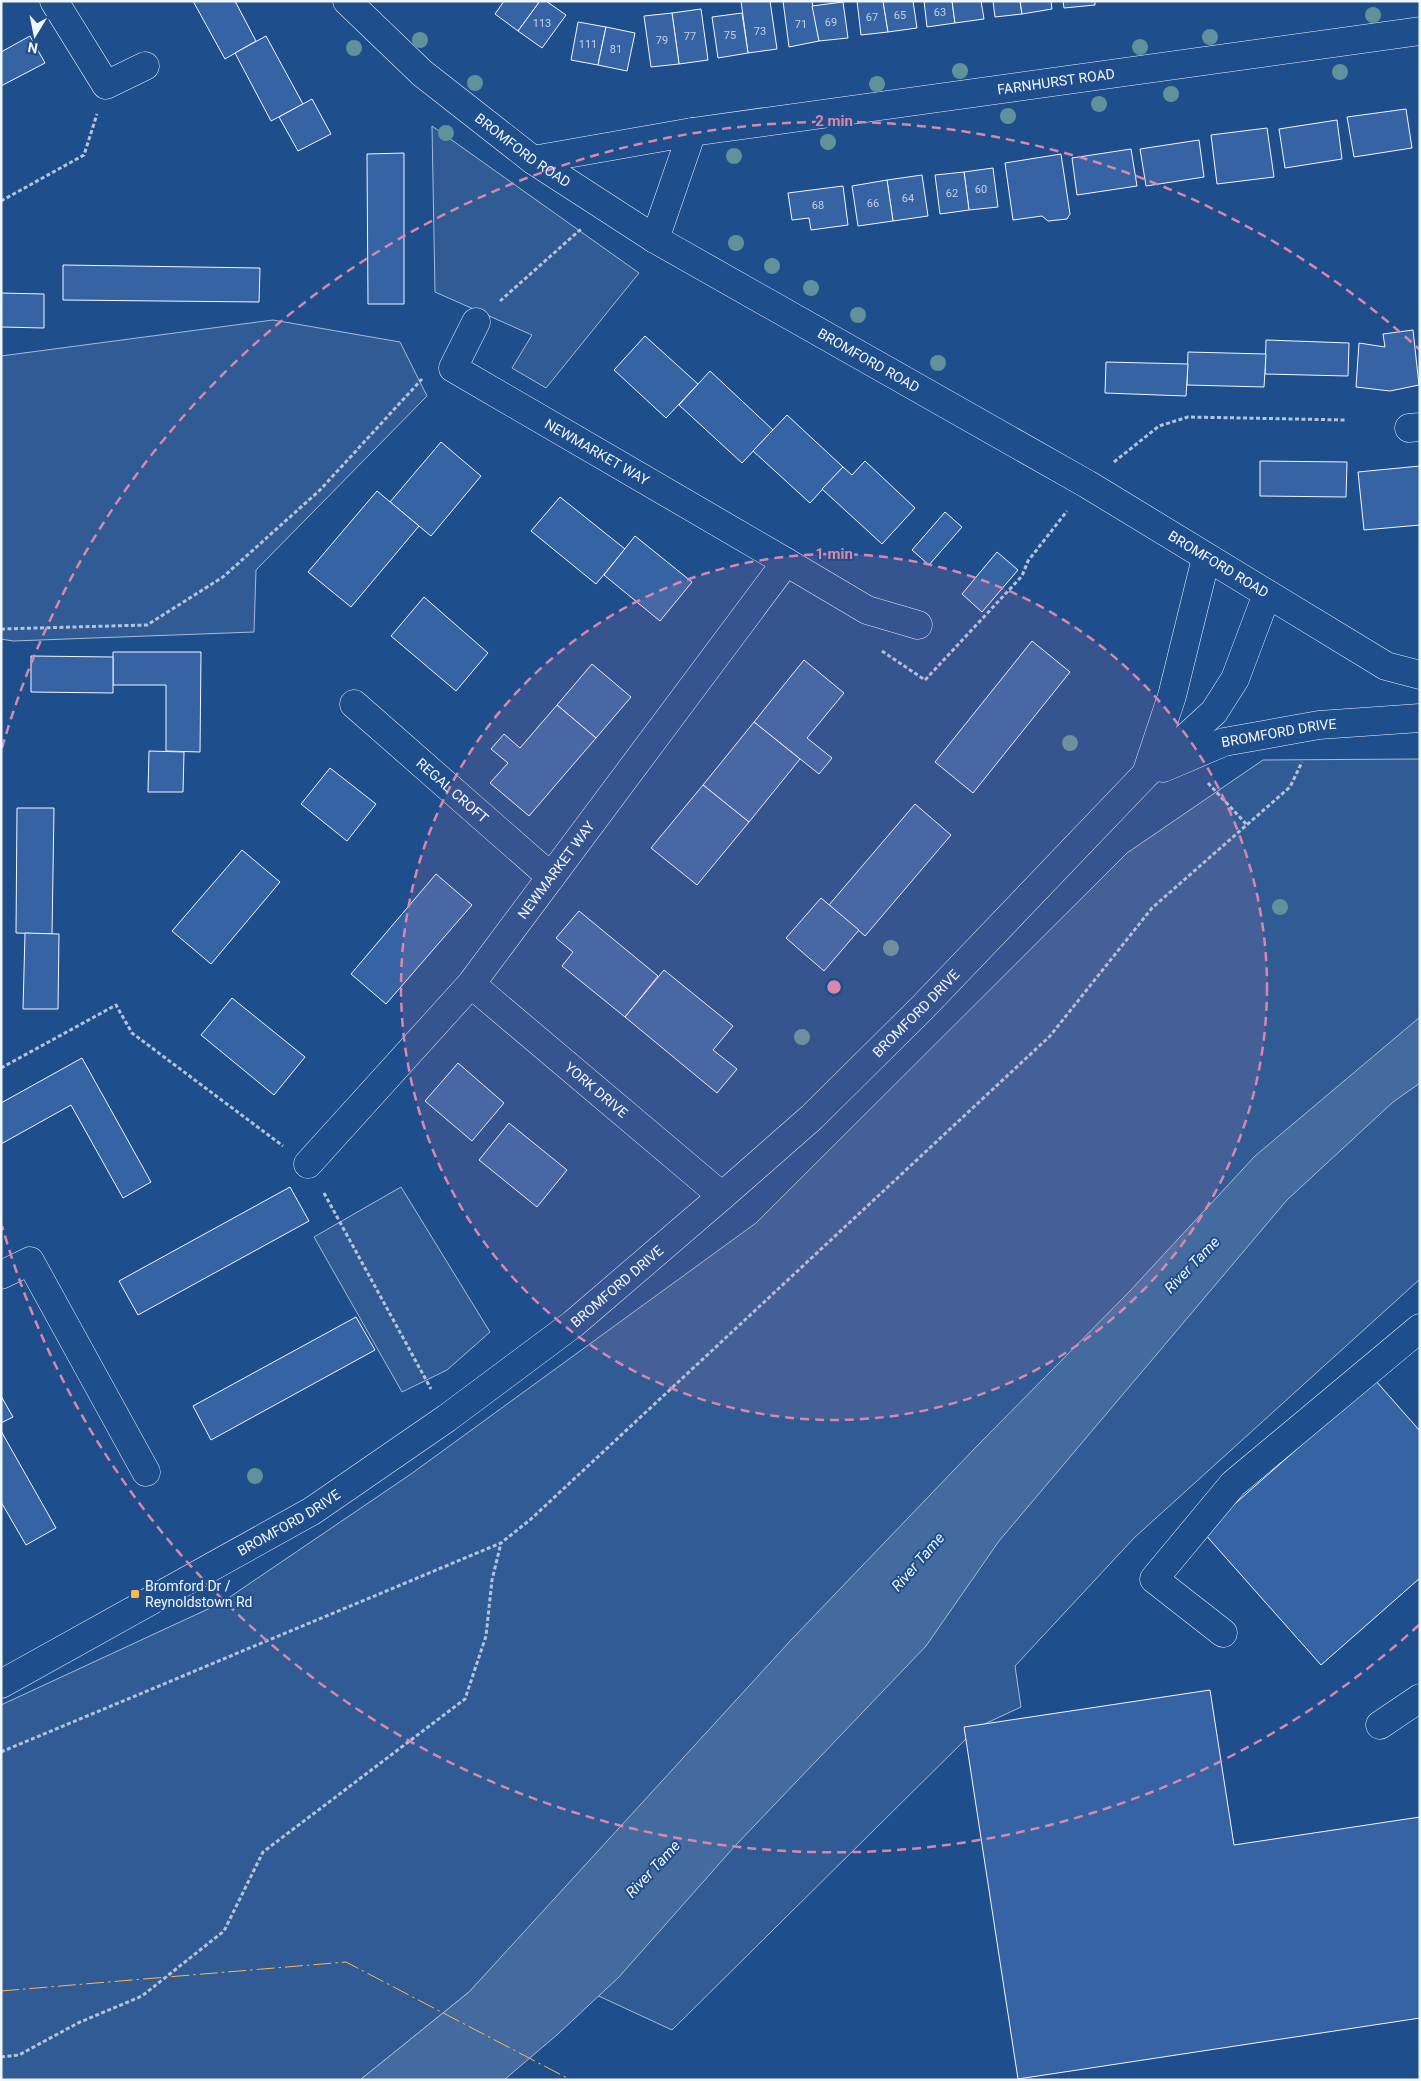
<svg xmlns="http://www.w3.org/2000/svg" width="1421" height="2081" viewBox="0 0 1421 2081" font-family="Roboto,sans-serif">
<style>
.green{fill:#305b95;stroke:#a8bbd7}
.water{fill:#446ba0;stroke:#a8bbd7}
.building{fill:#3563a3;stroke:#f2f6ff}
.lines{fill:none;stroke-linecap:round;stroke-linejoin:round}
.minor-casing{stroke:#f2f6ff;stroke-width:29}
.path{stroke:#b3c4dc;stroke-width:3;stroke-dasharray:4 2.5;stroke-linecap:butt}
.minor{stroke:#1f4e8c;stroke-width:28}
.power{stroke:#ffb74d;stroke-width:1;stroke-dasharray:18 4 2.5 4;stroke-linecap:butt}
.tree{fill:#61919a}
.ring{fill:none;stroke:#da87ad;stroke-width:2.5;stroke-dasharray:9 6}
.poi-dot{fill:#ffb74d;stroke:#1f4e8c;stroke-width:2}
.labels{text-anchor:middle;stroke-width:4;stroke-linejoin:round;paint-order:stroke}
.number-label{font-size:11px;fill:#c3d1e8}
.street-label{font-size:14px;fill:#f2f6ff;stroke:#1f4e8c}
.poi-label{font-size:14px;fill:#f2f6ff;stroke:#1f4e8c;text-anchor:start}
.water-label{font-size:15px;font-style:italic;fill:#f2f6ff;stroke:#1f4e8c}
.centre{fill:#da87ad;stroke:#1f4e8c;stroke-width:2.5}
.ring-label{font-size:15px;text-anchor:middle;font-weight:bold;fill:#da87ad;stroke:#1f4e8c;stroke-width:4;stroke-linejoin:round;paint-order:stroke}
</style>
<rect width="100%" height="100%" fill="#1f4e8c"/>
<g class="green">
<polygon points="432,126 639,273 546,388 512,368 532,335 435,292"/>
<polygon points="273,320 400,342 427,396 256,570 254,632 13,641 1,639 1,356"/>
<polygon points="1420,759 1420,1279 1134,1538 1015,1666 1021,1707 978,1727 672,2030 506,1953 469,1992 360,2080 1,2080 1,1705 221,1603 411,1474 756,1223 1127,853 1263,760"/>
<polygon points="401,1187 490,1332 447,1370 402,1392 314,1237"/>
</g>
<polygon class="water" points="1420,1017 1420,1083 1393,1102 1287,1200 999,1541 926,1646 734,1847 619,1977 558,2034 504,2080 360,2080 469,1992 791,1640 978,1445 1129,1292 1255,1156"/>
<g class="building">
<polygon points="193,1 235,1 256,41 225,59"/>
<polygon points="504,1 540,1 518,31 495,14"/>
<polygon points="540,1 546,1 566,15 542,48 518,31"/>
<polygon points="741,1 770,1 777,49 748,53"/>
<polygon points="783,1 812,1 819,41 789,47"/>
<polygon points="857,1 883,1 888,32 861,35"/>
<polygon points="883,1 913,1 917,28 888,32"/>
<polygon points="924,1 952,1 955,23 927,27"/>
<polygon points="952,1 981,1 984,19 955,23"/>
<polygon points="993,1 1020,1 1022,14 995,17"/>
<polygon points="1020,1 1051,1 1052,9 1022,14"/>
<polygon points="1063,1 1095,1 1095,5 1064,8"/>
<polygon points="843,2 848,38 819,41 812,6"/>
<polygon points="701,9 708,60 679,64 672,13"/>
<polygon points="672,13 679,64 651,67 644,16"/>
<polygon points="742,13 748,53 718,58 712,17"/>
<polygon points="578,22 606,27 598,65 571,60"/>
<polygon points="606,27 635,33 627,71 598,65"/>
<polygon points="30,36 45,63 1,86 1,52"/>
<polygon points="266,36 303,104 271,121 235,53"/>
<polygon points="312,99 331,134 298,151 279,117"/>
<polygon points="1406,109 1412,148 1354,157 1347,117"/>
<polygon points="1337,120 1342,159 1285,168 1279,129"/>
<polygon points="1267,128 1274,177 1217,184 1211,135"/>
<polygon points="1199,140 1204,177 1146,186 1140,149"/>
<polygon points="1131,149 1137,186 1077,195 1072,158"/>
<polygon points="404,153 404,304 368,304 367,154"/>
<polygon points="1061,154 1070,214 1067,219 1048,221 1042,216 1013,220 1005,163"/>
<polygon points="993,168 998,207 969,210 964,172"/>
<polygon points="964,172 969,210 940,214 935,175"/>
<polygon points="922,175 928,216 893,221 887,180"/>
<polygon points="887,180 893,221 858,226 852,186"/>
<polygon points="843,186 848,225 811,230 809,218 792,220 788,193"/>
<polygon points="63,265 260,268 259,302 63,300"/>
<polygon points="1,293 44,294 44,328 1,327"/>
<polygon points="1413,330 1419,385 1390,391 1356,387 1359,343 1385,347 1383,334"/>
<polygon points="645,336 698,384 666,418 614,370"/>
<polygon points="1266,340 1349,343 1348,376 1265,374"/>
<polygon points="1188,352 1266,354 1264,387 1187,385"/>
<polygon points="1106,362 1188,364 1186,396 1105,393"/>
<polygon points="710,371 773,430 742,463 679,405"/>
<polygon points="787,415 843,467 810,503 753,451"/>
<polygon points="441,442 481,476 431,536 390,502"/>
<polygon points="865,461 915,508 882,544 822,489 843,467 852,475"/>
<polygon points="1260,461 1347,462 1346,497 1260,496"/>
<polygon points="1420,466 1420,525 1364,530 1358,472"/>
<polygon points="377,491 419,526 351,607 308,572"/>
<polygon points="560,497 625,549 596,584 531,531"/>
<polygon points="945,512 962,527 929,565 912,550"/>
<polygon points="635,536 692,582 660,621 604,575"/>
<polygon points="997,552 1018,570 982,612 962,594"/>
<polygon points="424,597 488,653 456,691 391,636"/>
<polygon points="1032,641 1070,672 973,793 935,762"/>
<polygon points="113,652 201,652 200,752 166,751 166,685 113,685"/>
<polygon points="31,656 113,657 113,693 31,692"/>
<polygon points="804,660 844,693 807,738 832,758 819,774 754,722"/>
<polygon points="592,664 631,697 596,738 557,705"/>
<polygon points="557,705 596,738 529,816 490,783 508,763 491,749 504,734 520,748"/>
<polygon points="754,722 800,759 749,822 703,785"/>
<polygon points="149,751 184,752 183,792 148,792"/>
<polygon points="330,768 376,804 347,841 301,804"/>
<polygon points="703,785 749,822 697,885 651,848"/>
<polygon points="915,804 951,835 865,936 829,905"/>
<polygon points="17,808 54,808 52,934 16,933"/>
<polygon points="242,850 280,882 211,964 172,931"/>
<polygon points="436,874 472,905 386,1004 351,974"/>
<polygon points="821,898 859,930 824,971 786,938"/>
<polygon points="579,911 658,976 625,1017 562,966 573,952 556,938"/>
<polygon points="25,933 59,934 58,1009 23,1009"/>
<polygon points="664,970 733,1026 713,1050 737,1069 717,1093 625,1017"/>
<polygon points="232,998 305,1057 274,1095 201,1035"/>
<polygon points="82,1058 151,1182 123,1198 71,1105 1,1144 1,1103"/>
<polygon points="458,1063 504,1103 472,1141 425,1101"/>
<polygon points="509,1123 567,1170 537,1207 479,1160"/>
<polygon points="290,1187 309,1221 138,1315 119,1281"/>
<polygon points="356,1317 375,1350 211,1440 193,1406"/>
<polygon points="1375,1380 1420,1431 1420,1578 1321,1665 1203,1532"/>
<polygon points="1,1396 13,1417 1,1423"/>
<polygon points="1,1431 56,1528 26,1545 1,1502"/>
<polygon points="1210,1690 1234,1845 1420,1817 1420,2018 1018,2079 964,1727"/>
</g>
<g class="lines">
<defs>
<g id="minor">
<polyline points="54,1 106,85 145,66"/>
<path id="s1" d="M 347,1 L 422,73 L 533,160 L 655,239 L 1087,484 L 1386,666 L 1420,675"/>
<path id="s2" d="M 533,160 L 692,132 L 1420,31"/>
<polyline points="655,239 692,132"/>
<polyline points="1409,428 1420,427"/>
<polyline points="786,562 867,610 918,625"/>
<path id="s3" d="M 354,704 L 551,877"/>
<path id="s4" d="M 1163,768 L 1224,742 L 1319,725 L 1420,718"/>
<polyline points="1147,771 1172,696 1206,558"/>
<path id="s5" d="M 471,984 L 722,1196"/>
<path id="s6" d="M 308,1164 L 471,984 L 786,562 L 453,368 L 476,322"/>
<polyline points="1,1275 30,1261 146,1472"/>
<polyline points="1223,1633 1154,1579 1233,1484 1420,1328"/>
<path id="s7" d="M 1,1684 L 312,1511 L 447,1418 L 573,1324 L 722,1196 L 812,1117 L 923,1007 L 1145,775 L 1214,712 L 1235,679 L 1267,594"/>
<polyline points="1380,1725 1420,1698"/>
</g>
</defs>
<use href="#minor" class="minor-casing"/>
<g class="path">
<polyline points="1,201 84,155 97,114"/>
<polyline points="500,301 581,229"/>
<polyline points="1114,462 1159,426 1188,417 1347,420"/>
<polyline points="1,629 147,625 223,577 320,490 422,379"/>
<polyline points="882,651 925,680 1022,576 1028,561 1067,511"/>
<polyline points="1208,783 1247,825"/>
<polyline points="1,1068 116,1005 132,1033 283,1146"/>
<polyline points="324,1193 431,1389"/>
<polyline points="1,1752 501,1543 531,1519 1050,1036 1152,908 1290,787 1302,762"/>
<polyline points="1,2057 19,2055 78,2023 142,1996 224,1931 263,1852 465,1699 486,1636 492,1580 501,1543"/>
</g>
<use href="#minor" class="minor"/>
<polyline class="power" points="1,1991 346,1962 571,2080"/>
</g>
<g class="tree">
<circle cx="1373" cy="15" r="8"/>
<circle cx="1210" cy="37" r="8"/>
<circle cx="420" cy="40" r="8"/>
<circle cx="1140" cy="47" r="8"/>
<circle cx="354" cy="48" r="8"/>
<circle cx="960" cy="71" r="8"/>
<circle cx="1340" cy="72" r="8"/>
<circle cx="475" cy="83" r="8"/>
<circle cx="877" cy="84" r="8"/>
<circle cx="1171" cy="94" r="8"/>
<circle cx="1099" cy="104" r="8"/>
<circle cx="1008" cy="116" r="8"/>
<circle cx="446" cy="133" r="8"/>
<circle cx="828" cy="142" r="8"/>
<circle cx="734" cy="156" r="8"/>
<circle cx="736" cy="243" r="8"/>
<circle cx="772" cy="266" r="8"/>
<circle cx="811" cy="288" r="8"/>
<circle cx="858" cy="315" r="8"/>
<circle cx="938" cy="363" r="8"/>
<circle cx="1070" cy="743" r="8"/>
<circle cx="1280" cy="907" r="8"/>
<circle cx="891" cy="948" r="8"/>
<circle cx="802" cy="1037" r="8"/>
<circle cx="255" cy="1476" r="8"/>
</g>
<circle cx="834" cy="987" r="433" fill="#da87ad" fill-opacity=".12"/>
<g class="ring">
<circle cx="834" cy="987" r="433"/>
<path d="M1419 1625A866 866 0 0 1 2 1226M2 748A866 866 0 0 1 1419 349"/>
</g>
<rect class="poi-dot" x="130" y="1589" width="10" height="10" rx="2.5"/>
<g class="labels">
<g class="number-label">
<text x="940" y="16">63</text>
<text x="900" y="19">65</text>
<text x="872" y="21">67</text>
<text x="831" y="26">69</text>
<text x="542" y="27">113</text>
<text x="801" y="28">71</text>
<text x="760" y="35">73</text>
<text x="730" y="39">75</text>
<text x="690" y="40">77</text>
<text x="662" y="44">79</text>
<text x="588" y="48">111</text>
<text x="616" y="53">81</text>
<text x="981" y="193">60</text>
<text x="952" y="197">62</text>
<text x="908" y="202">64</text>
<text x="873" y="207">66</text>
<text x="818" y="209">68</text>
</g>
<g class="street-label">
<text dy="5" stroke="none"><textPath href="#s2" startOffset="529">FARNHURST ROAD</textPath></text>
<text dy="5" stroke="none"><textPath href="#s1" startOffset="231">BROMFORD ROAD</textPath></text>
<text dy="5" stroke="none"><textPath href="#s1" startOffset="636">BROMFORD ROAD</textPath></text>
<text transform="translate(597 452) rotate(30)" y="5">NEWMARKET WAY</text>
<text dy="5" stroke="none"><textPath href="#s1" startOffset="1041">BROMFORD ROAD</textPath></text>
<text dy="5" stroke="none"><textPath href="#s4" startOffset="122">BROMFORD DRIVE</textPath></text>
<text dy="5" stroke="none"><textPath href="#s3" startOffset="131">REGAL CROFT</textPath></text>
<text dy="5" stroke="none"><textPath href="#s6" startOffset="385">NEWMARKET WAY</textPath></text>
<text dy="5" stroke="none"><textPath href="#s7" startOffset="1140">BROMFORD DRIVE</textPath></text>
<text dy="5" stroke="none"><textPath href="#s5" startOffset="164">YORK DRIVE</textPath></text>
<text dy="5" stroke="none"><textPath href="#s7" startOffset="735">BROMFORD DRIVE</textPath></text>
<text dy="5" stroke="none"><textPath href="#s7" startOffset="330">BROMFORD DRIVE</textPath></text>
</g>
<g class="poi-label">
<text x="145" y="1591">Bromford Dr /<tspan x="145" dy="16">Reynoldstown Rd</tspan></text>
</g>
<g class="water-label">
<text transform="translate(1192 1265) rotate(-46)" y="5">River Tame</text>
<text transform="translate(918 1562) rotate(-49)" y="5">River Tame</text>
<text transform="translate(653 1869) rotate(-47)" y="5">River Tame</text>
</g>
</g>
<circle cx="834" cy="987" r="8" class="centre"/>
<g class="ring-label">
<text x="834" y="126">2 min</text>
<text x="834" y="559">1 min</text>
</g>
<rect width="1421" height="2081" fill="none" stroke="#f2f6ff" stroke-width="5"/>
<g transform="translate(35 35) rotate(190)" stroke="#1f4e8c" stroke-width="4" paint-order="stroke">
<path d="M0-4L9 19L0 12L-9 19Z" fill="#f2f6ff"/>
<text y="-8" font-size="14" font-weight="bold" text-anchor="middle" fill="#f2f6ff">N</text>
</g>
</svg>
